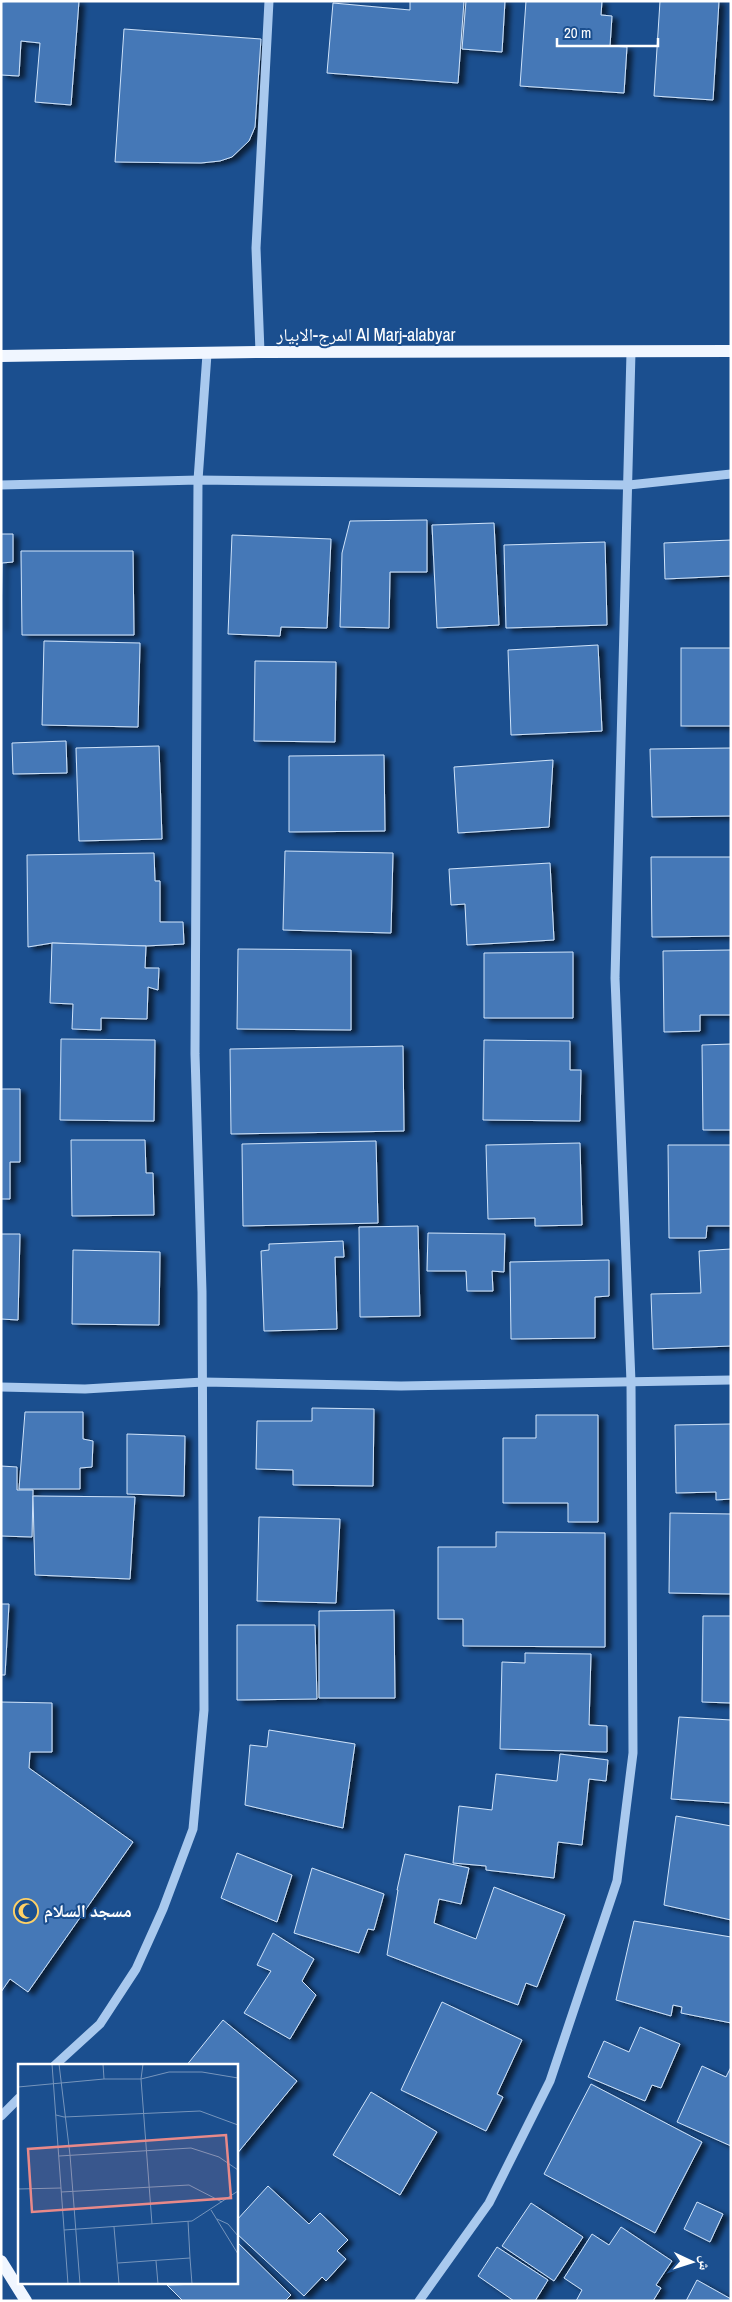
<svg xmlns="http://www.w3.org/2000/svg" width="732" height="2302" viewBox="0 0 732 2302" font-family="'Archivo Narrow','Noto Naskh Arabic',sans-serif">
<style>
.building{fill:#4478b7;stroke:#cfe3fa;filter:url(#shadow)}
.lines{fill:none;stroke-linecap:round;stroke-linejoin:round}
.minor{stroke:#a9c9ee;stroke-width:9}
.major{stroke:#f0f6ff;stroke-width:12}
.labels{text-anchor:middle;stroke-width:4;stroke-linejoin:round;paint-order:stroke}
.street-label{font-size:18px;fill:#fff;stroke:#1b4f8f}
.poi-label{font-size:18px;font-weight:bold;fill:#fff;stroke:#1b4f8f;text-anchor:start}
.inset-road{fill:none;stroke:#7695bc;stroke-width:1}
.view{fill:#e88989;fill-opacity:0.15;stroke:#e88989;stroke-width:2.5}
.inset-edge{fill:none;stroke:#fff;stroke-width:2.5}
</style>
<defs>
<filter id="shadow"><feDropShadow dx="5.5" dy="3" stdDeviation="2.5" flood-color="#0009"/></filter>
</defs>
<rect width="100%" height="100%" fill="#1b4f8f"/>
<g class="building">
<polygon points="12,1 79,1 71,105 35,102 40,43 21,41 19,76 1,75 1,2"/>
<polygon points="410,1 464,1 458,83 327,73 333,3 410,10"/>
<polygon points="466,1 505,1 502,52 462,49"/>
<polygon points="526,1 602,1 601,15 612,16 610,46 627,47 624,93 520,86"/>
<polygon points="660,1 719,1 713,100 654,96"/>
<polygon points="124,29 261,39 255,127 249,141 232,157 220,161 201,163 115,162"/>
<polygon points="427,520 427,572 390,572 389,628 340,627 342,553 350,521"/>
<polygon points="494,523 499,625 437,628 432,525"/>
<polygon points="1,534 13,534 13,562 2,563 1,628"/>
<polygon points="232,535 331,539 327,628 281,627 280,636 228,634"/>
<polygon points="731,540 731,576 665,579 664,543"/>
<polygon points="605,542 607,625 506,628 504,545"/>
<polygon points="21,551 133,551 134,635 22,635"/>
<polygon points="44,641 140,643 138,727 42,725"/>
<polygon points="598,645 602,731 511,735 508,650"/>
<rect x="681" y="648" width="50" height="78"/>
<polygon points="255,661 336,662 335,742 254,741"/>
<polygon points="66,741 67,773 13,774 12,743"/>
<polygon points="159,746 162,839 79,841 76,748"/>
<polygon points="731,748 731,816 652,817 650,749"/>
<polygon points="384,755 385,831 289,832 289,756"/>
<polygon points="553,760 549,827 458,833 454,767"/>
<polygon points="285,851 393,853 391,933 283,930"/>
<polygon points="154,853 155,881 160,881 160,922 183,922 184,944 146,946 52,943 28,947 27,855"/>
<polygon points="651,857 731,857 731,936 652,937"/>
<polygon points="550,863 554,940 467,945 465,904 451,905 449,869"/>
<polygon points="52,943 146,946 145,968 159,968 158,990 148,987 147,1019 101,1018 101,1030 72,1029 73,1004 50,1003"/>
<polygon points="238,949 351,950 351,1030 237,1029"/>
<polygon points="731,950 731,1015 700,1015 700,1031 664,1032 663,951"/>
<polygon points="573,952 573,1018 484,1018 484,953"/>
<polygon points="61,1039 155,1040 154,1121 60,1120"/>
<polygon points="484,1040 570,1041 570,1070 581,1070 580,1121 483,1120"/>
<polygon points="731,1044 731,1130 703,1130 702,1045"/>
<polygon points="403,1046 404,1131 231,1134 230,1049"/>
<polygon points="1,1089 20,1089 20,1162 10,1162 10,1199 1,1199"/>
<polygon points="71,1140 145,1140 146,1173 153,1173 154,1215 72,1216"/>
<polygon points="376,1141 378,1223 243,1226 242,1144"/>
<polygon points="580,1143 582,1225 535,1226 535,1218 488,1219 486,1145"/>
<polygon points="668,1145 731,1145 731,1226 707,1226 706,1238 669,1238"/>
<polygon points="418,1226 420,1316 360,1317 359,1227"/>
<polygon points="428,1233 505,1234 504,1272 492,1271 493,1291 467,1291 466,1271 427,1271"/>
<polygon points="1,1234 20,1234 18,1320 1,1319"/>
<polygon points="343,1241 344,1257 335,1257 337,1329 264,1331 261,1251 269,1250 269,1244"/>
<polygon points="731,1249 731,1346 653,1349 651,1294 701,1293 699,1251"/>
<polygon points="73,1250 160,1252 159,1325 72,1324"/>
<polygon points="609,1260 609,1296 595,1297 595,1338 511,1339 510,1262"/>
<polygon points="312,1408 374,1409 373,1486 293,1485 293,1470 256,1469 257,1421 312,1421"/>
<polygon points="25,1412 83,1412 83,1439 93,1441 92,1467 80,1468 80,1489 19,1489"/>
<polygon points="536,1415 598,1415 598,1522 568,1522 568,1503 503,1503 503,1438 536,1438"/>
<polygon points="731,1424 731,1499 716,1500 716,1492 676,1493 675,1425"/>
<polygon points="127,1434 185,1436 184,1496 127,1494"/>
<polygon points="1,1466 17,1467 17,1490 33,1490 32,1537 1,1536"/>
<polygon points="33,1496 135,1497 130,1579 35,1575"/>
<polygon points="670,1513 731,1514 731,1594 669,1593"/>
<polygon points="259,1517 340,1519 336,1603 257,1601"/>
<polygon points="496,1532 605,1533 605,1647 463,1646 463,1619 438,1619 438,1547 496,1547"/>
<polygon points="1,1604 9,1604 5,1675 1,1675"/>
<polygon points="394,1610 395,1698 319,1698 319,1611"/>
<polygon points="703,1616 731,1616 731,1703 702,1702"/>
<polygon points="237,1625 315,1625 317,1699 237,1700"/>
<polygon points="525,1653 591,1654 589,1725 607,1726 607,1752 500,1749 502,1662 525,1663"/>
<polygon points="1,1702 52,1703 52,1752 30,1752 29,1768 133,1842 28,1992 10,1979 1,1992"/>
<polygon points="679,1717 731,1720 731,1803 671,1799"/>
<polygon points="269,1730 355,1744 343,1828 245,1805 250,1745 267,1747"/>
<polygon points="560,1754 608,1760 606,1781 589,1779 582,1845 558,1842 554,1878 486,1870 486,1866 453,1863 459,1806 492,1810 496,1774 557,1781"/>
<polygon points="676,1816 731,1826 731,1920 664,1905"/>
<polygon points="237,1853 292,1875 277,1922 221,1898"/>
<polygon points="405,1854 469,1868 461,1904 439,1899 434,1923 476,1939 494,1887 565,1915 537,1987 526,1983 518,2005 387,1955 398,1890 397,1890"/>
<polygon points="312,1868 384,1894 374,1930 368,1929 359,1953 294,1933"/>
<polygon points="634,1921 731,1937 731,2023 681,2013 682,2007 673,2005 671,2016 616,2000"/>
<polygon points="273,1933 314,1959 302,1981 316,1995 290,2039 244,2013 271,1971 257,1965"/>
<polygon points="442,2002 522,2040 497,2094 503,2097 486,2131 401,2090"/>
<polygon points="223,2020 297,2081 236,2155 236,2066 186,2066"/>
<polygon points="640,2027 680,2044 661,2088 652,2085 645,2101 588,2077 604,2041 629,2052"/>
<polygon points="702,2066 726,2077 731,2067 731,2146 677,2122"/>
<polygon points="591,2084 702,2142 655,2233 544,2174"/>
<polygon points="371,2092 437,2132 400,2195 333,2155"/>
<polygon points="268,2186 309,2224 320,2213 348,2240 337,2251 346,2259 326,2281 322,2277 304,2296 236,2233 236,2221"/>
<polygon points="697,2202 723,2214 710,2242 684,2229"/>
<polygon points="531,2203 583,2237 554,2281 502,2246"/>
<polygon points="621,2227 672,2261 656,2285 661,2288 653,2301 576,2301 582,2290 564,2278 592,2234 609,2245"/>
<polygon points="236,2241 291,2295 285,2301 183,2301 167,2285 236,2283"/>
<polygon points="497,2247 548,2280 535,2301 514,2301 478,2276"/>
<polygon points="697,2280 731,2299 731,2301 686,2301"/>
</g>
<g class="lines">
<g class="minor">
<polyline points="260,352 256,248 269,1"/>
<polyline points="1,485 198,480 629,485 731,474"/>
<polyline points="1,1387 85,1389 203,1382 401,1386 731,1380"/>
<polyline points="54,2066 100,2024 136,1969 163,1909 193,1829 204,1710 202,1292 195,1054 198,480 207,354"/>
<polyline points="1,2116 19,2098"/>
<polyline points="419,2301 489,2203 550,2081 617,1881 633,1753 631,1382 615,978 631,352"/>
</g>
<g class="major">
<polyline points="1,356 260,352 731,351"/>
<polyline points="1,2261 26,2301"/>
</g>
</g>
<defs>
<symbol id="mosque-ring" viewBox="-11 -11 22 22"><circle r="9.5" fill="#1b4f8f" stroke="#ffd166" stroke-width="1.5"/><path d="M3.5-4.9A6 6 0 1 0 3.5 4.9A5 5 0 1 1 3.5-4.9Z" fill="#ffd166"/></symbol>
</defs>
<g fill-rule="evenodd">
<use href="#mosque-ring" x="12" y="1897" width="28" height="28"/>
</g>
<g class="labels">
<g class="street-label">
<text x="366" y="341">المرج-الابيار Al Marj-alabyar</text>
</g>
<g class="poi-label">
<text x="44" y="1917">مسجد السلام</text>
</g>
</g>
<g transform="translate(18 2064)">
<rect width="220" height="220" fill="#1b4f8f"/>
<path class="inset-road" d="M 34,0 L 50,220M 41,0 L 52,91 L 62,220M 85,0 L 86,15M 125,0 L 123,15 L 134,160M 0,23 L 86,15 L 123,15 L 151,8 L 184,8 L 220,14M 38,51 L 46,53 L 182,47 L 220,61M 41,92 L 173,84 L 201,93 L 220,106M 0,125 L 43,124M 43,128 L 171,121 L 204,138M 193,146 L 220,190M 199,155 L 210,160 L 220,172M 96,163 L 101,220M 46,166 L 174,157 L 220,127M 172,194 L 174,220M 138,197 L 140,220M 100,199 L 172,194 L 170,157"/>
<path class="view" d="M 208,71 L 213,134 L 14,148 L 10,85 Z"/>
<rect width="220" height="220" class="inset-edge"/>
</g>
<rect width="732" height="2302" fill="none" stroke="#ffffff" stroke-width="5"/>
<g transform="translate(692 2262) rotate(94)" stroke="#1b4f8f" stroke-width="4" paint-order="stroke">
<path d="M0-4L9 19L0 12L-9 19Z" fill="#ffffff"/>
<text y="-8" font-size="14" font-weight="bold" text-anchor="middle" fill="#ffffff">ش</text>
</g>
<path d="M557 38v8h101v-8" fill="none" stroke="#ffffff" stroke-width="2.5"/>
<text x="564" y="38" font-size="15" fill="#ffffff" stroke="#1b4f8f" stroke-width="4" paint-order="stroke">20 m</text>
</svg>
